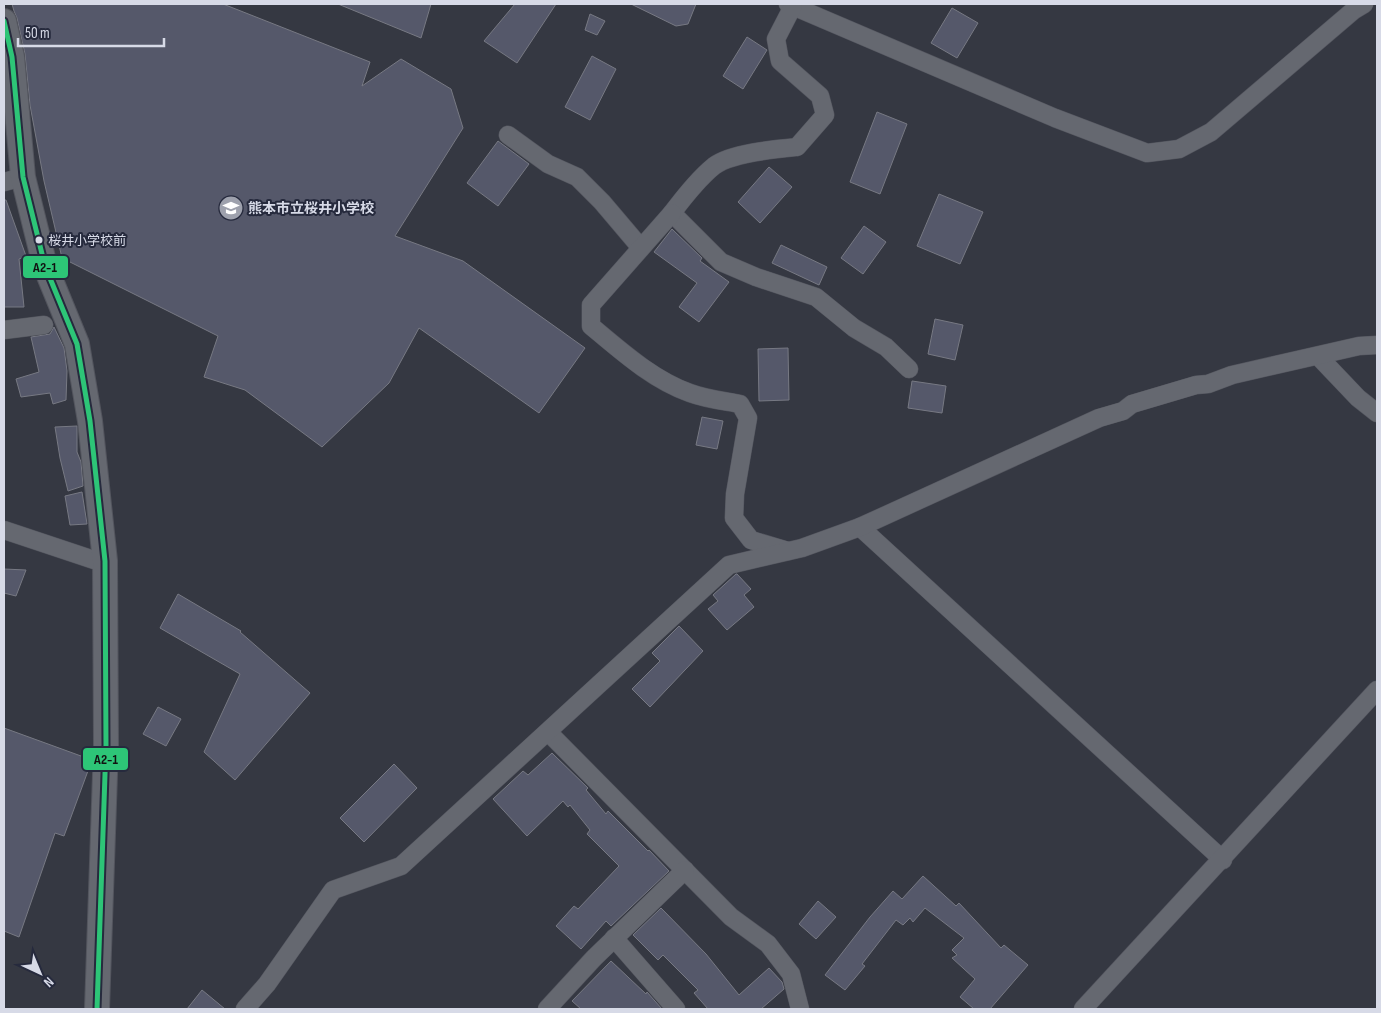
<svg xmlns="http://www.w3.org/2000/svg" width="1381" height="1013" viewBox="0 0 1381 1013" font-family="'Sofia Sans Condensed','Noto Sans JP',sans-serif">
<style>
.building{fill:#55586a;stroke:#777983}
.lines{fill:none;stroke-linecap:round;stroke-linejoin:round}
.minor-casing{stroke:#53555e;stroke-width:19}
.secondary-casing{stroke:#53555e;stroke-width:26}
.minor{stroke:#656870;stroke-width:18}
.secondary{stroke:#656870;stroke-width:24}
.bus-1-casing{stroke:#262a3d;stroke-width:9}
.bus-1{stroke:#2dc577;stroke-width:5}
.bus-dot{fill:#d7dae7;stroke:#262a3d;stroke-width:2}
.labels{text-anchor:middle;stroke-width:4;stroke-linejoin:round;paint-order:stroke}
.bus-label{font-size:13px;fill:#d7dae7;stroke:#262a3d;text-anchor:start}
.poi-label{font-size:14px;font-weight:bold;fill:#d7dae7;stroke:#262a3d;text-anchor:start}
.line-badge{stroke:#262a3d;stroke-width:2}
.pale-badge-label{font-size:14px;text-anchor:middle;font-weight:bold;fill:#111}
</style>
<rect width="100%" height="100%" fill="#353842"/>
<g class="building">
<polygon points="12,4 223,4 370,62 362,86 401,59 451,89 463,128 395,236 463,261 585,348 539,413 419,328 389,383 322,447 245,390 204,377 218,336 62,258 44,181 30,105 25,54 17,18 14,11"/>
<polygon points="338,4 431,4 421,38"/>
<polygon points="515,4 556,4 517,63 484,41"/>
<polygon points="631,4 696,4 688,24 676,26"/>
<polygon points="952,8 978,23 957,58 931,43"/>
<polygon points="590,14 605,21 597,35 585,30"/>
<polygon points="747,37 767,50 743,89 723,76"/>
<polygon points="592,56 616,69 590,120 565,107"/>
<polygon points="877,112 907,124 880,194 850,182"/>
<polygon points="498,141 529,164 498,206 467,183"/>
<polygon points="769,167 792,187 760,223 738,202"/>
<polygon points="939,194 983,212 960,264 917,246"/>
<polygon points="4,200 6,200 26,256 19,259 24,307 4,307"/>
<polygon points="864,226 886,242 863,274 841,258"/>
<polygon points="672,229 702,258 700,261 729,282 699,322 679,307 697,283 654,252"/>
<polygon points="781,245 827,267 819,285 772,263"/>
<polygon points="935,319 963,325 955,360 928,354"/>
<polygon points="54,327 64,348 67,371 66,400 53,404 50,393 21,397 16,379 39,372 31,337 50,334"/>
<polygon points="788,348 789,400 759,401 758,349"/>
<polygon points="912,381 946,386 942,413 908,408"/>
<polygon points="702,417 723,421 717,449 696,445"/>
<polygon points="77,426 77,452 81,462 83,486 68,491 60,458 55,427"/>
<polygon points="82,492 87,524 70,525 65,496"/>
<polygon points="4,569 26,570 16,596 4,593"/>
<polygon points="736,574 737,574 751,589 744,595 754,607 727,630 708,609 718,601 713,595"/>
<polygon points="178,594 241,631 240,632 310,693 235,780 204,752 240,674 160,628"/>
<polygon points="679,626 703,651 650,707 632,689 660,661 652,653"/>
<polygon points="158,707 181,719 166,746 143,734"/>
<polygon points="4,728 92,760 64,836 55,833 19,937 4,931"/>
<polygon points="552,753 588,788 586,790 606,814 608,811 648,851 649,850 669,871 611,926 606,921 581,949 556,926 574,906 578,909 619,866 587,834 590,830 570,805 568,807 563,801 527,836 493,799 523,771 528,775"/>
<polygon points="394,764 417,788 364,842 340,818"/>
<polygon points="923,876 956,906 959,903 1001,948 1004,945 1028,965 990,1009 974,1009 960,997 975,979 952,958 957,955 952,950 964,938 925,908 913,922 910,918 903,925 896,920 862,964 865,966 845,990 825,975 870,917 893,891 902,899"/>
<polygon points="818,901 836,917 816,939 799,924"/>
<polygon points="661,908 706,954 739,995 769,968 782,982 784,989 761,1009 708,1009 694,993 698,990 663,955 658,960 633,935"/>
<polygon points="611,961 646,994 647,992 662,1009 581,1009 572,1001"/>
<polygon points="202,990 225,1009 187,1009"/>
</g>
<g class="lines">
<defs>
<g id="minor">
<polyline points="788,4 1055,118 1147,153 1179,149 1211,132 1354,10 1364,4"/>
<path d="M 793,6 L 776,39 L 780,61 L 820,96 L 825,115 L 797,147 C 776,149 731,153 714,166 C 698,179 684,197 672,213 L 721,262 L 756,277 L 816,297 L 854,328 L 886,347 L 909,369"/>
<polyline points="508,135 548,164 577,177 602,202 641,248"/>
<polyline points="4,182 23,177"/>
<path d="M 672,213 L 591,305 L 591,326 C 621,351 653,380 690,393 C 706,399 724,401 740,404 L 748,418 L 735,494 L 734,518 L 751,540 L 788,551"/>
<polyline points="4,330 44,325"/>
<polyline points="1318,356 1358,398 1377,413"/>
<polyline points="860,527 1223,860"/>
<polyline points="4,530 97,561 105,561"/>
<polyline points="548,732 731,917 768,944 791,974 800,1009"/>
<polyline points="614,938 676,1009"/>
<polyline points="245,1009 267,984 333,890 401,866 729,565 802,548 860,527 1099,418 1123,411 1132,404 1196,385 1208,384 1232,375 1359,346 1377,345"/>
<polyline points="547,1009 594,958 685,870"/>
<polyline points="1083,1009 1377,690"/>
</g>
<polyline id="secondary" points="4,21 12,57 23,177 45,266 77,344 90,421 105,561 106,745 97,1009"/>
</defs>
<use href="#minor" class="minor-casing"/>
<use href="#secondary" class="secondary-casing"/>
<use href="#minor" class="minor"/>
<use href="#secondary" class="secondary"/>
<defs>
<polyline id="bus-1" points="4,21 12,57 23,177 45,266 77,344 90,421 105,561 106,745 97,1009"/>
</defs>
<use href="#bus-1" class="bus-1-casing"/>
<use href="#bus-1" class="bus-1"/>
</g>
<defs>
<symbol id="school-disc" viewBox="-11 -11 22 22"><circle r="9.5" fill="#9ea1ad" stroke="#262a3d"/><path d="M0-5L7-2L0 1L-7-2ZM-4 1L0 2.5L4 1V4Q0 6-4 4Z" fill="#fff"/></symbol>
</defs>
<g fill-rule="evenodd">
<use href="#school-disc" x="217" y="194" width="28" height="28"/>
</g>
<circle class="bus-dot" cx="39" cy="240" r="4.5"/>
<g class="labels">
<g class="bus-label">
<text x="48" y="245">桜井小学校前</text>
</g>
<g class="poi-label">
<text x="248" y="213">熊本市立桜井小学校</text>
</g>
</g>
<g class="line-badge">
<rect x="22" y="255" width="47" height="24" rx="5" fill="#2dc577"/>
<rect x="82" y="747" width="47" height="24" rx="5" fill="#2dc577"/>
</g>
<g class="pale-badge-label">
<text x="45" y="272">A2-1</text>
<text x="106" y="764">A2-1</text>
</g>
<rect width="1381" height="1013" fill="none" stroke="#d7dae7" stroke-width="10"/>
<g transform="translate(40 973) rotate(136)" stroke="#262a3d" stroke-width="4" paint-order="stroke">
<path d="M0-4L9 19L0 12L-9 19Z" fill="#d7dae7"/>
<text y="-8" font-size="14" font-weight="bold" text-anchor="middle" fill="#d7dae7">N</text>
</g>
<path d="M18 38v8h146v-8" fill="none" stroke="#d7dae7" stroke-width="2.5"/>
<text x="25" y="38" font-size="15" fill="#d7dae7" stroke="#262a3d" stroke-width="4" paint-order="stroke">50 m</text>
</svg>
